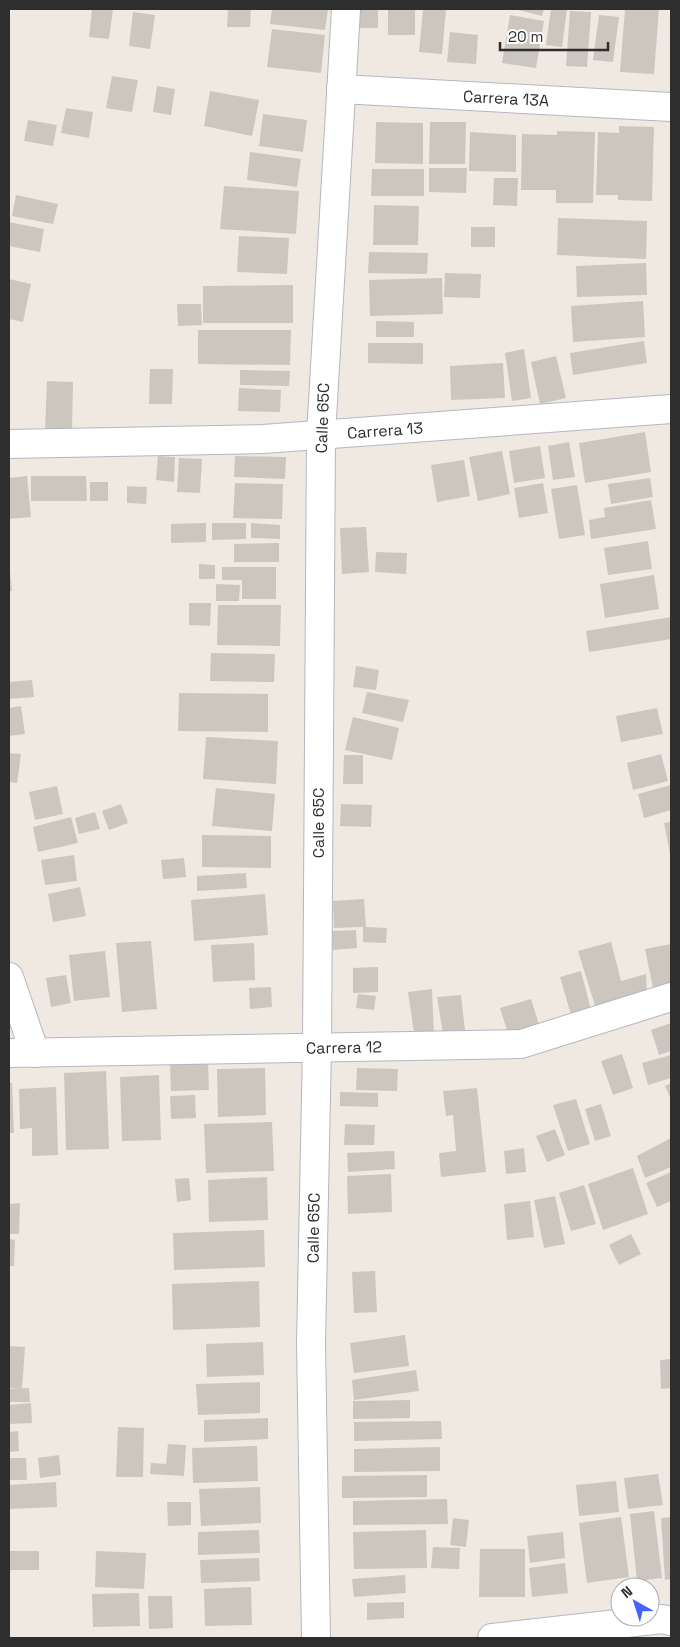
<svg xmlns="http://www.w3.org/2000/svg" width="680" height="1647" viewBox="0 0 680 1647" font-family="'Space Grotesk',sans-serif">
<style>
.building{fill:#cbc7bf}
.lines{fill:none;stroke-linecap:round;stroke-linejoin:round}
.minor-casing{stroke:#b4b7c1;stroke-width:30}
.minor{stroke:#fff;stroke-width:28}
.labels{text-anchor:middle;stroke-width:4;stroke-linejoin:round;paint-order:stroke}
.street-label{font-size:16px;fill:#2e2e2e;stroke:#fff}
</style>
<rect width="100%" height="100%" fill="#efe9e1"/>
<g class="building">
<polygon points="92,9 113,9 109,39 89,37"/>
<polygon points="228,9 251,9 250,27 227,27"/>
<polygon points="272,9 328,9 325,30 270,24"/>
<rect x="350" y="9" width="28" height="19"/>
<rect x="388" y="9" width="27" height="26"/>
<polygon points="423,9 446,9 442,54 419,52"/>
<polygon points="515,9 544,9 542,16"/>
<polygon points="551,9 567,9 562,47 546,45"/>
<polygon points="625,9 659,9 654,74 620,72"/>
<polygon points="570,11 591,12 587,67 566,66"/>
<polygon points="133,12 155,15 150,49 129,46"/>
<polygon points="510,15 544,21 536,68 502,63"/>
<polygon points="599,15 619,17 613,62 593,60"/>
<polygon points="272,29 325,35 321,73 267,67"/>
<polygon points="450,32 478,35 476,64 447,62"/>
<polygon points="112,76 138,80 132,112 106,108"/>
<polygon points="157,86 175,89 171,115 153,112"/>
<polygon points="210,91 259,100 252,136 204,126"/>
<polygon points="66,108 93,112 89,138 61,133"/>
<polygon points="263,114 307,120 303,152 259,146"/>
<polygon points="28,120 57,125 53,146 24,141"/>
<polygon points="376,122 423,123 423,164 375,163"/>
<polygon points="430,122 466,122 465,164 429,164"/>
<polygon points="619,126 654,127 652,201 618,200 618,195 596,195 598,132 619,133"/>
<polygon points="557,131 595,132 593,203 556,203 556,190 521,190 522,134 557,135"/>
<polygon points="470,132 516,135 516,172 469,171"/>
<polygon points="250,152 301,159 297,187 247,180"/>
<polygon points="429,168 467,168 466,193 429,192"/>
<polygon points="372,169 424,169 424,196 371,196"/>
<polygon points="494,178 518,178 517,206 493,205"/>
<polygon points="224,186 299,191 296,234 220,229"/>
<polygon points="16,195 58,204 53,224 12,216"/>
<polygon points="374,205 419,206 418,245 373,245"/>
<polygon points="558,218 647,221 646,259 557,255"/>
<polygon points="9,222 44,229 40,252 9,246"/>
<rect x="471" y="227" width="24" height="20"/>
<polygon points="239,236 289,238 287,274 237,272"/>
<polygon points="369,252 428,253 427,274 368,273"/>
<polygon points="646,263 647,295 577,297 576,266"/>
<polygon points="445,273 481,274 480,298 444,297"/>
<polygon points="442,278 443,314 370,316 369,280"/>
<polygon points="9,279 31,284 23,322 9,319"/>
<polygon points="293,285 293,323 203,323 203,286"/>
<polygon points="643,301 645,337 573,342 571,306"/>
<polygon points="177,304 201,304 202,325 178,326"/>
<polygon points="376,321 414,322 414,337 376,337"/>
<polygon points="198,330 291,330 290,365 198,364"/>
<polygon points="644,341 647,363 573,375 570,353"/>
<polygon points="368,343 423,343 423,364 368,363"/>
<polygon points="524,349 531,398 512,401 505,353"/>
<polygon points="556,356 566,398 540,404 531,362"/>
<polygon points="503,363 505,398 451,400 450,366"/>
<polygon points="150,369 173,369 172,404 149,404"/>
<polygon points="240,370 290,371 289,386 240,385"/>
<polygon points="47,381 73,382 72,433 45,432"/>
<polygon points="239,388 281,390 280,412 238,411"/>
<polygon points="645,432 651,472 585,483 579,443"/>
<polygon points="569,442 575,477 553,480 548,446"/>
<polygon points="540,446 545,478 514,483 509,451"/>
<polygon points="502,451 510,494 478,501 469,457"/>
<polygon points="158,456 175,457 174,482 156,480"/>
<polygon points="235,456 286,457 285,479 234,477"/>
<polygon points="179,458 202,459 200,493 177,492"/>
<polygon points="464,460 470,496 437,502 431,465"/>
<polygon points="27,476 31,517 9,519 9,478"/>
<polygon points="31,476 86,476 87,501 31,501"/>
<polygon points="650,478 653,497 611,504 608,484"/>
<rect x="90" y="482" width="18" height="19"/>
<polygon points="235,483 283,484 282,519 233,518"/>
<polygon points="543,483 548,513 519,518 514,488"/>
<polygon points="577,485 585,535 559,539 551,489"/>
<polygon points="127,486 147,487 146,504 127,503"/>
<polygon points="651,500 656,529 591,539 589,520 605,517 604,508"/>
<polygon points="206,523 206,542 171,543 171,524"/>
<polygon points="212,523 246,523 246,539 212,540"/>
<polygon points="251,523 280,525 280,539 251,538"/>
<polygon points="366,527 369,572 342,574 340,528"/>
<polygon points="648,541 652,569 608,575 604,548"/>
<polygon points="279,543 279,562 234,562 234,544"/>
<polygon points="376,552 407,553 406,574 375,572"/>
<polygon points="199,564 215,565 215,579 199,579"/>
<polygon points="222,567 276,567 276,599 242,599 242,580 222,580"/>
<polygon points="9,571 10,571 12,591 9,591"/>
<polygon points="654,575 659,609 605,618 600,584"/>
<polygon points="216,584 240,585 239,601 216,601"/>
<polygon points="189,603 211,603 210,626 189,625"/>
<polygon points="218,605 281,605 280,646 217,645"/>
<polygon points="671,617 671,639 589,652 586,631"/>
<polygon points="211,653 275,654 274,682 210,681"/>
<polygon points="356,666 379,670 376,690 353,687"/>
<polygon points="32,680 34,697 9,699 9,682"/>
<polygon points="367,692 409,700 403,722 362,713"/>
<polygon points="179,693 268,694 268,732 178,731"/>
<polygon points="21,706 25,734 9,736 9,708"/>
<polygon points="657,708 663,734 621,742 616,716"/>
<polygon points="353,717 399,728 392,760 345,750"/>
<polygon points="206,737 278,741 276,784 203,779"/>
<polygon points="9,753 21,754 17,783 9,782"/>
<polygon points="661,754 668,781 633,790 627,763"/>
<polygon points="344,755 363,755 363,784 343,784"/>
<polygon points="671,785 671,810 644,818 638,794"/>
<polygon points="57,786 63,814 35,820 29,792"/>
<polygon points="216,788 275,794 272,831 212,826"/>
<polygon points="121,804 128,823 109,830 102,811"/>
<polygon points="341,804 372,805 371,827 340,826"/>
<polygon points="95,812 100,829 79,834 75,818"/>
<polygon points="71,817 78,843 38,852 33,827"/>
<polygon points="671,822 671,854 670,854 664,823"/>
<polygon points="202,835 271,836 271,868 202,867"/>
<polygon points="74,855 77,881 45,885 41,860"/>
<polygon points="184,858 186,877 163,879 161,860"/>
<polygon points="246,873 247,888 197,891 197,876"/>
<polygon points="80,887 86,916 53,922 48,894"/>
<polygon points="265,894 268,935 194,941 191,900"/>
<polygon points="364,899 366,927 387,928 386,943 363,942 363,927 334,928 333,901"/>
<polygon points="356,930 357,948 333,950 332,931"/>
<polygon points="151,941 157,1009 122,1012 116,943"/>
<polygon points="611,942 621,981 646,974 647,996 597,1012 578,951"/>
<polygon points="254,943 255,980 213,982 211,945"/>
<polygon points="671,944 671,984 653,988 645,949"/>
<polygon points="105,951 110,997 74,1001 69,955"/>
<polygon points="378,967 378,992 353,993 353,968"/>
<polygon points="581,971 592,1014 572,1018 560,977"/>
<polygon points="66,975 71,1003 51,1007 46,978"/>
<polygon points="271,987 272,1007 250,1009 249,988"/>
<polygon points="432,989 434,1037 415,1039 408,992"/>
<polygon points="358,994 376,996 374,1010 356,1008"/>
<polygon points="461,995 466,1039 444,1039 437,997"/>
<polygon points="531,999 541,1031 510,1040 500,1008"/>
<polygon points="671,1023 671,1051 659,1055 651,1030"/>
<polygon points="622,1054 633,1088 613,1095 601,1061"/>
<polygon points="671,1055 671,1078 648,1085 642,1063"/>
<polygon points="208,1062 209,1090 171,1091 170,1063"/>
<polygon points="265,1068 266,1115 218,1117 217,1069"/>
<polygon points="357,1068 398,1069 397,1091 356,1090"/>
<polygon points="106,1071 109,1149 66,1150 64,1073"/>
<polygon points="159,1075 161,1140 122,1141 120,1077"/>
<polygon points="9,1083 12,1083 14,1133 9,1133"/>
<polygon points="671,1083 671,1100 665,1086"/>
<polygon points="56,1087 58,1155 32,1156 32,1128 20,1129 19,1089"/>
<polygon points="477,1088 486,1172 441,1177 439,1153 456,1151 453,1115 446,1116 443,1091"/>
<polygon points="340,1092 378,1093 378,1107 340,1106"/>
<polygon points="195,1095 196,1118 171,1119 170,1096"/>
<polygon points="576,1099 590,1144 568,1151 553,1105"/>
<polygon points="601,1104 611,1136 595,1141 585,1109"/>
<polygon points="272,1122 274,1171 206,1173 204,1124"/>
<polygon points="345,1124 375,1125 374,1145 344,1145"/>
<polygon points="555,1129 565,1155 547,1162 536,1136"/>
<polygon points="671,1138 671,1167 645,1178 637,1156"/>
<polygon points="524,1148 526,1172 506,1174 504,1151"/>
<polygon points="394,1151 395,1169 348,1172 347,1153"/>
<polygon points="633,1168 648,1214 603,1230 588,1184"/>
<polygon points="671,1172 671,1201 657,1207 646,1183"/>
<polygon points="391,1174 392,1212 348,1214 347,1176"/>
<polygon points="267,1177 268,1220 209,1222 208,1180"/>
<polygon points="189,1178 191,1200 177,1202 175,1179"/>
<polygon points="584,1185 596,1224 571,1231 559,1193"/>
<polygon points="555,1196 565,1244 544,1248 534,1200"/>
<polygon points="530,1201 534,1237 507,1240 504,1204"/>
<polygon points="20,1203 19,1234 9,1234 9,1204"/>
<polygon points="264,1230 265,1267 174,1270 173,1233"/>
<polygon points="631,1234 641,1254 619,1265 609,1245"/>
<polygon points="9,1239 15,1240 14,1266 9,1266"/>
<polygon points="375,1271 377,1312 354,1313 352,1272"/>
<polygon points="259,1281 260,1327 173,1330 172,1284"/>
<polygon points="405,1335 409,1366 354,1373 350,1343"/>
<polygon points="263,1342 264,1375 207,1377 206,1344"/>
<polygon points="9,1346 25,1347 22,1389 9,1388"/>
<polygon points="671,1359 671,1388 661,1389 660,1360"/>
<polygon points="416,1370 419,1391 354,1400 352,1380"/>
<polygon points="260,1382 260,1413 198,1415 196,1384"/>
<polygon points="29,1388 30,1402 9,1402 9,1389"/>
<polygon points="410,1400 410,1418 353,1419 353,1401"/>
<polygon points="31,1403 32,1423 9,1424 9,1405"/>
<polygon points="268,1418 268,1439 204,1442 204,1420"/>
<polygon points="441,1421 442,1439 354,1441 354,1422"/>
<polygon points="118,1427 144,1428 143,1477 116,1477"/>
<polygon points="18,1431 19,1451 9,1452 9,1432"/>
<polygon points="168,1444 186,1445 184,1476 150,1474 151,1463 166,1464"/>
<polygon points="257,1446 258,1481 193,1483 192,1448"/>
<polygon points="440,1447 440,1471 354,1472 354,1449"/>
<polygon points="59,1455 61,1475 40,1478 38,1458"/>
<polygon points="9,1458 26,1458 27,1480 9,1480"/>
<polygon points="658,1474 663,1505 628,1509 624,1478"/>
<polygon points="427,1475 427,1497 342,1498 342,1476"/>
<polygon points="616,1481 619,1512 579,1516 576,1485"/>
<polygon points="56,1482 57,1507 9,1509 9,1485"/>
<polygon points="260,1487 261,1523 201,1526 199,1489"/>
<polygon points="447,1499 448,1524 353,1525 353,1501"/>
<polygon points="167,1502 191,1502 191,1525 168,1526"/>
<polygon points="654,1511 662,1578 637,1581 630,1514"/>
<polygon points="621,1517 629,1577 587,1583 579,1523"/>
<polygon points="671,1517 671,1579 665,1580 661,1518"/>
<polygon points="453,1518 469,1520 466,1547 450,1545"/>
<polygon points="259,1530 260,1553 198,1555 198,1532"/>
<polygon points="426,1530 427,1568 354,1569 353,1532"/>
<polygon points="563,1532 565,1558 530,1563 527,1536"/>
<polygon points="433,1547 460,1548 459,1569 431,1568"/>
<polygon points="480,1549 525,1549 525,1597 479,1597"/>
<rect x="9" y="1551" width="30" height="19"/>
<polygon points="96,1551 146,1553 144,1589 95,1587"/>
<polygon points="259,1558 260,1581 201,1583 200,1560"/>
<polygon points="565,1563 568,1593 532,1597 529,1568"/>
<polygon points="405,1575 406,1593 354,1597 352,1579"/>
<polygon points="251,1587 252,1625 205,1626 204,1589"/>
<polygon points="139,1593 140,1626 93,1627 92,1594"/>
<polygon points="148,1596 172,1596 173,1628 149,1629"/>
<polygon points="404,1602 404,1618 367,1620 367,1603"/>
</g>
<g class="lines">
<defs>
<g id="minor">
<polyline points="341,89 671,107"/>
<polyline points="9,444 263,439 671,409"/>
<polyline points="9,977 35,1053"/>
<polyline points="9,1053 521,1044 671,997"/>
<polyline points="316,1638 311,1343 317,1047 321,435 346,9"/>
<polyline points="492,1638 662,1619 671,1621"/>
</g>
</defs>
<use href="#minor" class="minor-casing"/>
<use href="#minor" class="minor"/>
</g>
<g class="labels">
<g class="street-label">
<text transform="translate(506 98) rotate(3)" y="6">Carrera 13A</text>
<text transform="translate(322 418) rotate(-88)" y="6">Calle 65C</text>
<text transform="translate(385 430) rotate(-4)" y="6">Carrera 13</text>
<text transform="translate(318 823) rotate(-90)" y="6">Calle 65C</text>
<text transform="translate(344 1047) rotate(-1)" y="6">Carrera 12</text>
<text transform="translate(313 1228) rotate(-89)" y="6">Calle 65C</text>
</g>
</g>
<rect width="680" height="1647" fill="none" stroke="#2e2e2e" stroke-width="20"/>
<g transform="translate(635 1602) rotate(321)"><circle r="24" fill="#ffffff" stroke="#ababab"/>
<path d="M0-4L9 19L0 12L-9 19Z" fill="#4264fb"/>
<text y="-8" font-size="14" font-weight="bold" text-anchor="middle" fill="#2e2e2e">N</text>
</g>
<path d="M500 42v8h108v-8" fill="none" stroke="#2e2e2e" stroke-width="2.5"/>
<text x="508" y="42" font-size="15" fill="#2e2e2e" stroke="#ffffff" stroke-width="4" paint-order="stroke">20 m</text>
</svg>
